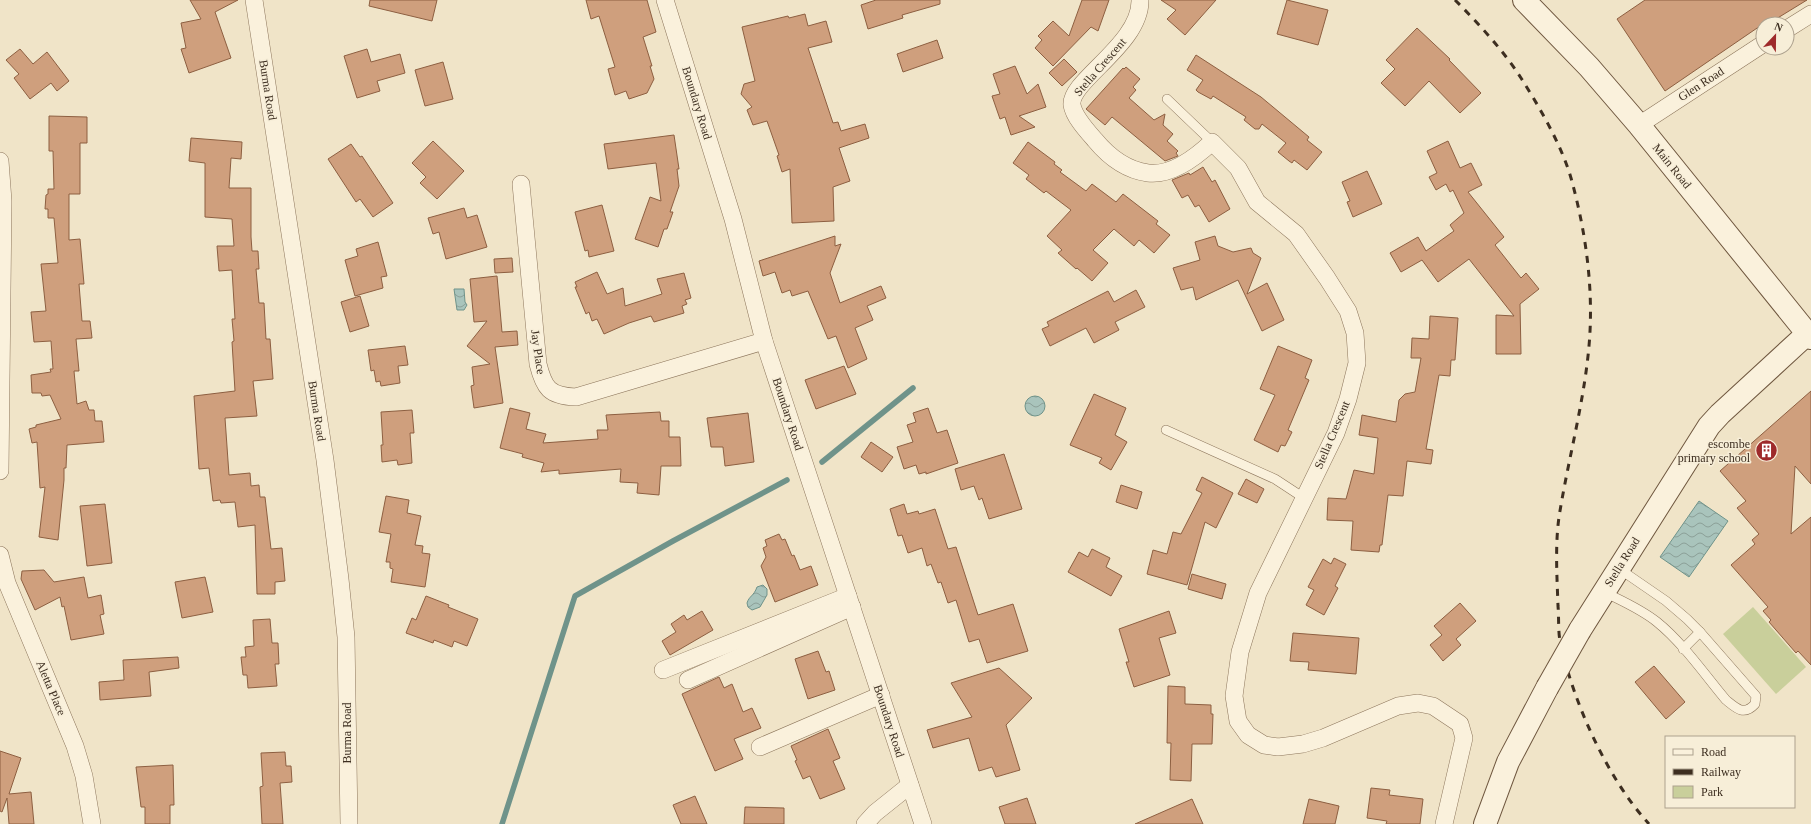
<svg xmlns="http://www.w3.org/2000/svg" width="1811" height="824" viewBox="0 0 1811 824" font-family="Georgia,serif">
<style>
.green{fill:#c9cf9b}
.water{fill:url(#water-waves);stroke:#6f938a}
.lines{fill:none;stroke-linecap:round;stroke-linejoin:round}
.stream{stroke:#6f938a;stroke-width:5.5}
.building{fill:#cf9f7d;stroke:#8d5f41}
.lane-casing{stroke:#8d765c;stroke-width:10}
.street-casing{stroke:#8d765c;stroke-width:18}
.secondary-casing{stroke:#6f573f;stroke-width:24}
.lane{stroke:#faf1dc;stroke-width:9}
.street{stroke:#faf1dc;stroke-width:17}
.secondary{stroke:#faf1dc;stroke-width:22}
.rail{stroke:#3d2e20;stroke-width:3;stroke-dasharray:7 7;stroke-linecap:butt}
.secondary-bridge-casing{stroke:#6f573f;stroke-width:24;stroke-linecap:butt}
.secondary-bridge{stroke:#faf1dc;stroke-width:22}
.labels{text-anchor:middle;stroke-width:3;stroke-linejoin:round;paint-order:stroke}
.street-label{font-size:12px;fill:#3d2e20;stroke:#f7eed8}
.poi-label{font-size:12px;fill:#3d2e20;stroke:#f7eed8;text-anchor:end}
</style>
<defs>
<pattern id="water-waves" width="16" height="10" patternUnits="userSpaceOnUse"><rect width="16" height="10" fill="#a9c4bc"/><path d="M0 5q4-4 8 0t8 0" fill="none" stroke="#8ba098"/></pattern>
</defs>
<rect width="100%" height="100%" fill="#f0e4c8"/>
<polygon class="green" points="1753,607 1806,667 1776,694 1723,634"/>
<g class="water">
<polygon points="454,289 464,289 465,302 467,305 464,310 457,310"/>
<circle cx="1035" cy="406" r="10"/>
<polygon points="1699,501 1728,521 1689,577 1660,557"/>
<path d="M 763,585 L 767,589 L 767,595 L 760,607 L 752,610 L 748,607 L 747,603 C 749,596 754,596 757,587 Z"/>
</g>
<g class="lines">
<g class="stream">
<polyline points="822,462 913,388"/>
<polyline points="502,824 575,596 673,541 787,480"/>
</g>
</g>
<g class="building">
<polygon points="190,0 238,0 215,12 231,58 189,73 181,49 186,48 181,23 201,19"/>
<polygon points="370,0 437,0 432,21 369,6"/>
<polygon points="586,0 647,0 656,32 643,37 652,66 650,66 654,79 647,93 629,99 626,91 615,95 608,69 615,67 599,16 591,19"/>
<polygon points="876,0 940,0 940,4 902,15 903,18 868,29 861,5"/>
<polygon points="1082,0 1109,0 1098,31 1091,27 1053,66 1035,48 1042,40 1038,36 1053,21 1069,36"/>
<polygon points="1161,0 1216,0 1185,35 1167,19 1176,10"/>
<polygon points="1287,0 1328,10 1318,45 1277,34"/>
<polygon points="1645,0 1807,0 1776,19 1775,18 1763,24 1665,91 1617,19"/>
<polygon points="805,14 808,26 826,21 832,42 808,48 833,123 838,122 841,131 865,124 869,138 839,148 850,181 833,187 834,221 792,223 790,169 782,172 777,156 779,155 767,121 753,125 747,110 752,107 741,94 744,84 755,81 742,27 788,16 789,18"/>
<polygon points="1417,28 1450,59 1449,60 1481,93 1460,113 1429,81 1405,106 1381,83 1395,69 1386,60"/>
<polygon points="937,40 943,58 903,72 897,54"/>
<polygon points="20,49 33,64 47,52 69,81 57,91 51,83 30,99 14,78 19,74 6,60"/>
<polygon points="367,49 371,62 400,54 405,73 377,81 380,91 357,98 344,56"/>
<polygon points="1196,55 1261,97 1309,137 1307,140 1322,152 1307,170 1294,160 1292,163 1289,161 1278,152 1286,143 1262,124 1259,129 1255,129 1244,120 1246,117 1213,96 1211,99 1198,92 1196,90 1203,80 1187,70"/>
<polygon points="1064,59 1077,72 1062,86 1049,73"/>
<polygon points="443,62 453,99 425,106 415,70"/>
<polygon points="1015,66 1027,94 1038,84 1046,107 1019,116 1035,127 1011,135 1005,117 1000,119 992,96 1000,94 993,74"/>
<polygon points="1126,67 1140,79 1133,87 1136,90 1129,98 1154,120 1165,114 1163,125 1173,134 1167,141 1178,151 1176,153 1178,156 1165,161 1112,117 1105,125 1086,109 1123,68 1124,69"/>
<polygon points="49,116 87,117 87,143 80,143 80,194 69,194 69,240 80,239 84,284 79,284 82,321 90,321 92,338 76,339 79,371 74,371 77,404 86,401 89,410 94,410 95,421 102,421 104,442 67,445 66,468 64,468 64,480 58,540 39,537 45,487 40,488 37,442 32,443 29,429 36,427 36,425 61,419 50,395 42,396 41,393 32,393 31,375 51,372 50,369 53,369 51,341 34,342 31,312 46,311 41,264 58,263 54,218 48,218 48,209 45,209 46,195 48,194 48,189 54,189 53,151 49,151"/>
<polygon points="674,135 679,169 677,169 679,186 670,212 673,212 667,229 664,229 658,247 635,239 650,197 661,201 656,163 608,169 604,144"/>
<polygon points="191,138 242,142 241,159 231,158 229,188 251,188 251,237 252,251 258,251 259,269 256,269 259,303 264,303 266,339 270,339 273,379 253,381 257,416 225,418 229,475 250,473 251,486 259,485 260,497 265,497 271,549 282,548 285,581 275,582 275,594 257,594 255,525 238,527 235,502 221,503 220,500 213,501 209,468 199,469 194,396 235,391 232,342 234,341 232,319 235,319 232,270 219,271 217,246 234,246 232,219 205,217 205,163 189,161"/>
<polygon points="433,141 464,171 437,199 420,183 426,177 412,163"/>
<polygon points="1448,141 1460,168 1471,163 1482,185 1468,192 1504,237 1495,245 1521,278 1526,273 1539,289 1520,304 1521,354 1496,354 1496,315 1514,316 1469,259 1438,282 1422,260 1401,272 1390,253 1418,237 1426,251 1454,231 1450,225 1464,213 1453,190 1450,192 1446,184 1436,190 1429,177 1437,173 1427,151"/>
<polygon points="1028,142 1055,162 1054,164 1062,170 1060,172 1086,191 1092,184 1116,202 1123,194 1158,221 1156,224 1170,235 1154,253 1139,240 1134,246 1114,229 1093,250 1108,263 1092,281 1077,268 1076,269 1058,253 1062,250 1047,236 1071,210 1046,191 1044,193 1026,179 1029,175 1013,163"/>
<polygon points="351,144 360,157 362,156 393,203 373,217 360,199 356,202 328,159"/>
<polygon points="1203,167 1212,182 1215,180 1230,209 1209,222 1199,205 1195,207 1188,195 1182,198 1172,180 1189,173 1190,175"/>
<polygon points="1367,171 1382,204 1353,217 1347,202 1350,201 1342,182"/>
<polygon points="602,205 614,251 589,257 588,250 585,251 575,212"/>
<polygon points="464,208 467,218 477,215 487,247 446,259 439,232 433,234 428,218"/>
<polygon points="835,236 835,246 841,244 830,273 840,303 881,286 886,298 867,306 873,320 855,328 867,359 848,368 836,336 828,339 808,291 792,296 790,290 782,293 775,272 763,276 759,261"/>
<polygon points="1215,236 1218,246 1233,252 1251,248 1253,253 1261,258 1247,294 1267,283 1284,320 1262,331 1238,280 1196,300 1193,287 1181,290 1173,268 1200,260 1195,242"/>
<polygon points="378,242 387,276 381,277 383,288 355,296 345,260 358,256 356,249"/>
<polygon points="512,258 513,272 495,273 494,259"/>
<polygon points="597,272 607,294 623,288 625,306 662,294 657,279 684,273 691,298 685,300 687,304 682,306 684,313 654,322 651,316 629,323 604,334 597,319 592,321 589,312 586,314 575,287 577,287 575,282"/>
<polygon points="497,276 502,332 517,331 518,345 495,347 503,403 474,408 471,386 474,385 472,367 490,364 467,346 487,321 474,322 470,279"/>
<polygon points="1136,290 1145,307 1115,322 1119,330 1094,343 1086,328 1050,346 1042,329 1049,326 1047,322 1108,291 1114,302"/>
<polygon points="360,296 369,326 350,332 341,302"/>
<polygon points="1430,316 1458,318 1455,360 1451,360 1450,376 1439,375 1426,449 1433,450 1431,464 1407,461 1403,496 1388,495 1382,545 1380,545 1379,552 1351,550 1353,521 1327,520 1328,498 1346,499 1354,470 1374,474 1378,438 1359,435 1362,415 1396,422 1399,400 1405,394 1415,392 1421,358 1411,358 1412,338 1429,339"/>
<polygon points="405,346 408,365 398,366 400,383 381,386 380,381 376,382 374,370 371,371 368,350"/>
<polygon points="1278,346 1312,360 1305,378 1309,380 1288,430 1292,432 1285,446 1281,445 1278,452 1254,440 1275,395 1260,389"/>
<polygon points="844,366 856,394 816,409 805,380"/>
<polygon points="1811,391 1811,484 1795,466 1791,534 1811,517 1811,665 1798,651 1796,653 1769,622 1771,620 1763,611 1768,607 1731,565 1755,544 1752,540 1759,534 1737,508 1746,501 1720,471"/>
<polygon points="1094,394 1126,408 1115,435 1127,442 1111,470 1099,463 1102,458 1070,445"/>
<polygon points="510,408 530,413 526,429 546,434 543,443 598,439 597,430 608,430 606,415 660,412 661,421 669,421 669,437 680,437 681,466 661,466 659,495 637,493 638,483 620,482 621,469 559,474 559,470 541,472 544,463 522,457 523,454 500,448"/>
<polygon points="928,408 937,433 947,430 958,463 926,474 926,472 919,474 916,465 904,469 897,447 913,442 907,425 916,422 913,413"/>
<polygon points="412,410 414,433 410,433 412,463 398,465 397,460 382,462 381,445 383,445 381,412"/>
<polygon points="748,413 754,462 725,466 723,447 711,447 707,418"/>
<polygon points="871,442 893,457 882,472 861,457"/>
<polygon points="1004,454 1022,509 989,519 982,498 979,500 974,486 961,490 955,469"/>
<polygon points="1202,477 1233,493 1216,528 1205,522 1187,585 1147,574 1153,550 1167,554 1173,532 1181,534 1202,493 1196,490"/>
<polygon points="1246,479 1264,489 1257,503 1238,494"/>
<polygon points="1121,485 1142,492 1137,509 1116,502"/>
<polygon points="386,496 409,500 407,513 421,516 415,545 423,546 422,553 430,554 425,587 391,582 393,569 390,568 390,562 386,562 391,534 379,532"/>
<polygon points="105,504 112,563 87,566 80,506"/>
<polygon points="904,504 907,514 918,511 919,514 935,509 948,549 956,547 978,615 1013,604 1028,651 987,663 979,639 969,642 956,600 948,603 941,582 938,583 931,564 927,566 922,548 908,553 902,535 898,536 890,509"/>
<polygon points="779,534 782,540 785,539 792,556 794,555 800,570 811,566 818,585 775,602 761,566 766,557 763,548 767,546 765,540"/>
<polygon points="1092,549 1110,558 1106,567 1122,576 1111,596 1068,572 1079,552 1088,557"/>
<polygon points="1334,558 1346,564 1335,586 1338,588 1324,615 1306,605 1314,590 1308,587 1323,559 1331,564"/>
<polygon points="44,570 54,582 84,577 88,598 101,595 104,614 100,615 104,634 71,640 64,606 62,607 60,597 35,610 21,579 22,571"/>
<polygon points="1192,574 1226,584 1222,599 1188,589"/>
<polygon points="205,577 213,612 182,618 175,582"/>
<polygon points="426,596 449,605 448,607 478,619 467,646 454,641 452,647 434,640 433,643 406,633 412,618 416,620"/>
<polygon points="1460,603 1476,621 1456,639 1461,645 1443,661 1430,645 1442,635 1434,626"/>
<polygon points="702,611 713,630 670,655 662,641 676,632 671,624 684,615 687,620"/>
<polygon points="1169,611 1176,633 1159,638 1170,675 1134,687 1126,662 1129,662 1119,629"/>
<polygon points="270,619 272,643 278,643 279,664 275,664 277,686 248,688 247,675 243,675 241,657 246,657 245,647 254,646 253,620"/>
<polygon points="1293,633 1359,638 1356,674 1308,670 1309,662 1290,661"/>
<polygon points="818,651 826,672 829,671 835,690 808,699 795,659"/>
<polygon points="178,657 179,668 149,672 151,696 100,700 99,682 124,680 123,660"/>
<polygon points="1654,666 1685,702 1666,719 1635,682"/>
<polygon points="999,668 1032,698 1006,725 1020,770 996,777 992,767 979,771 969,738 933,748 927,730 972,717 951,683"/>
<polygon points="719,677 724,688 732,684 743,712 752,708 761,728 734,739 743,759 715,771 682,694"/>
<polygon points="1168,686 1185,687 1185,704 1211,705 1211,714 1213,714 1212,744 1192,744 1191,781 1170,780 1171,743 1167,743"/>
<polygon points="828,729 840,758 833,761 845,789 820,799 810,776 803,779 795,761 797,760 791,746"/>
<polygon points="0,751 21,758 9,794 31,792 34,824 9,824 7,798 2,812 0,811"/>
<polygon points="285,752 286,766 291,766 292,782 280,783 283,824 262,824 260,787 263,786 261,753"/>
<polygon points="173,765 174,805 170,805 170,824 145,824 145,807 141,807 136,767"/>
<polygon points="1371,788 1390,790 1389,795 1423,799 1420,824 1386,824 1387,821 1367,818"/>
<polygon points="695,796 707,824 681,824 673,805"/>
<polygon points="1027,798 1036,824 1005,824 999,807"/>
<polygon points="1192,799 1203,824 1135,824"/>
<polygon points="1309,799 1339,806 1335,824 1303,824"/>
<polygon points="745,807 784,808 784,824 744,824"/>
</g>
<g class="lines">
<defs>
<g id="lane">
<polyline points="1167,99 1212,142"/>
<polyline points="1166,430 1275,479 1304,498"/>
<path d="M 1604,592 C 1622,601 1641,609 1657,622 C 1683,643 1705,675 1726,700 C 1737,709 1744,716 1755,704 L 1756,696 L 1700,632 L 1687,619 L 1666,601 L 1618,568"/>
<polyline points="1683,649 1700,632"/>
</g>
<g id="street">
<polyline points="254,0 325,460 340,579 346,637 349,824"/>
<polyline points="665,0 733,219 764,341 923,824"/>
<path d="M 1140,0 C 1141,44 1069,81 1072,105 C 1074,117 1087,131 1095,140 C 1109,157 1126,170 1148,173 C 1172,176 1196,157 1212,142 L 1238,168 L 1257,202 L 1296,234 L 1327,278 L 1348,311 L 1355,333 L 1357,363 L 1348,399 L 1336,433 L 1258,593 L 1240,652 L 1234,696 L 1238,721 L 1248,735 L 1264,745 L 1278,747 L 1303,744 L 1323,738 L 1398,706 L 1418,703 L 1433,706 L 1460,724 L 1464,738 L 1444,824"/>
<polyline points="1787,29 1811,14"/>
<polyline points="1639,125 1763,44"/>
<polyline points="0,161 3,201 0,471"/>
<path d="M 521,184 L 538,364 C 544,388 549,396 576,397 L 764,341"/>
<polyline points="0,555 7,583 75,746 84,776 92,824"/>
<polyline points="663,670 848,596"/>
<polyline points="688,680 852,607"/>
<polyline points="760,747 881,695"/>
<polyline points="865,824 875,813 910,785"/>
</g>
<g id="secondary">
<polyline points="1524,0 1589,67 1639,125 1811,338"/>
<polyline points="1580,630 1709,426 1720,414 1807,334"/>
<polyline points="1485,824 1508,762 1547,688"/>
</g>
</defs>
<use href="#lane" class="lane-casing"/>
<use href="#street" class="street-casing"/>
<use href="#secondary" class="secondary-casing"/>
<use href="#lane" class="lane"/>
<use href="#street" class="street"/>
<use href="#secondary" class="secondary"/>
<path class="rail" d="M 1455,0 C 1479,24 1503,50 1521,78 C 1540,108 1561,144 1571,178 C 1586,232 1594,290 1589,346 C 1584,403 1568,460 1559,517 C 1555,546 1557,576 1558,606 C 1559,617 1558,630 1560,641 C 1573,702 1607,778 1649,824"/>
<defs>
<polyline id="secondary-bridge" points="1547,688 1580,630"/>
</defs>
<use href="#secondary-bridge" class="secondary-bridge-casing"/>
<use href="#secondary-bridge" class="secondary-bridge"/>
</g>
<defs>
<symbol id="building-disc" viewBox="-11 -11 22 22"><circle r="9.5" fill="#9e2a2b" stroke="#f7eed8"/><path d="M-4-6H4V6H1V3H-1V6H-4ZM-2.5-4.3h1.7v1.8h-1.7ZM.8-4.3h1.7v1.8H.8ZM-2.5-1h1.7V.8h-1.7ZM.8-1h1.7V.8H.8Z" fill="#fff"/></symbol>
</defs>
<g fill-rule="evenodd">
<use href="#building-disc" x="1754" y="438" width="25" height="25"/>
</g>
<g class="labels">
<g class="street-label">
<text transform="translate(1100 67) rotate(-49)" y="4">Stella Crescent</text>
<text transform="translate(1701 84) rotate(-33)" y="4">Glen Road</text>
<text transform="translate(268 90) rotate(81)" y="4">Burma Road</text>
<text transform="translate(697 103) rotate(73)" y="4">Boundary Road</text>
<text transform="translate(1672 166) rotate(51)" y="4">Main Road</text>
<text transform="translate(538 352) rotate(82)" y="4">Jay Place</text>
<text transform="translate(317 411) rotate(81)" y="4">Burma Road</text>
<text transform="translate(788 414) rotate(72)" y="4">Boundary Road</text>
<text transform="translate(1332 435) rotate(-67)" y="4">Stella Crescent</text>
<text transform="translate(1622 562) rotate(-58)" y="4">Stella Road</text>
<text transform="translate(51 688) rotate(67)" y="4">Aletta Place</text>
<text transform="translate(889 721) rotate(72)" y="4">Boundary Road</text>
<text transform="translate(347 733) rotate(-90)" y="4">Burma Road</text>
</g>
<g class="poi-label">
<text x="1750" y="448">escombe<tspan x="1750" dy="14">primary school</tspan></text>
</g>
</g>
<rect x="1665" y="736" width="130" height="72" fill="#f7eed8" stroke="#ada18e"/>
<rect x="1673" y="749" width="20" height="6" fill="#faf1dc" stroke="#ada18e"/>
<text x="1701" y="756" font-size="12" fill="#3d2e20">Road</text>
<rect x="1673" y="769" width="20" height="6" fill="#3d2e20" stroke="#ada18e"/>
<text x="1701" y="776" font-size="12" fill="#3d2e20">Railway</text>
<rect x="1673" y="786" width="20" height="12" fill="#c9cf9b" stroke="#ada18e"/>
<text x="1701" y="796" font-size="12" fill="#3d2e20">Park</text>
<g transform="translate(1775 36) rotate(22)"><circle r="19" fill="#f7eed8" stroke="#ada18e"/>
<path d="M0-3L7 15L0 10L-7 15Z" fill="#9e2a2b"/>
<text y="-6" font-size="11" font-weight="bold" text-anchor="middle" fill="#3d2e20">N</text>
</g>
</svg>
